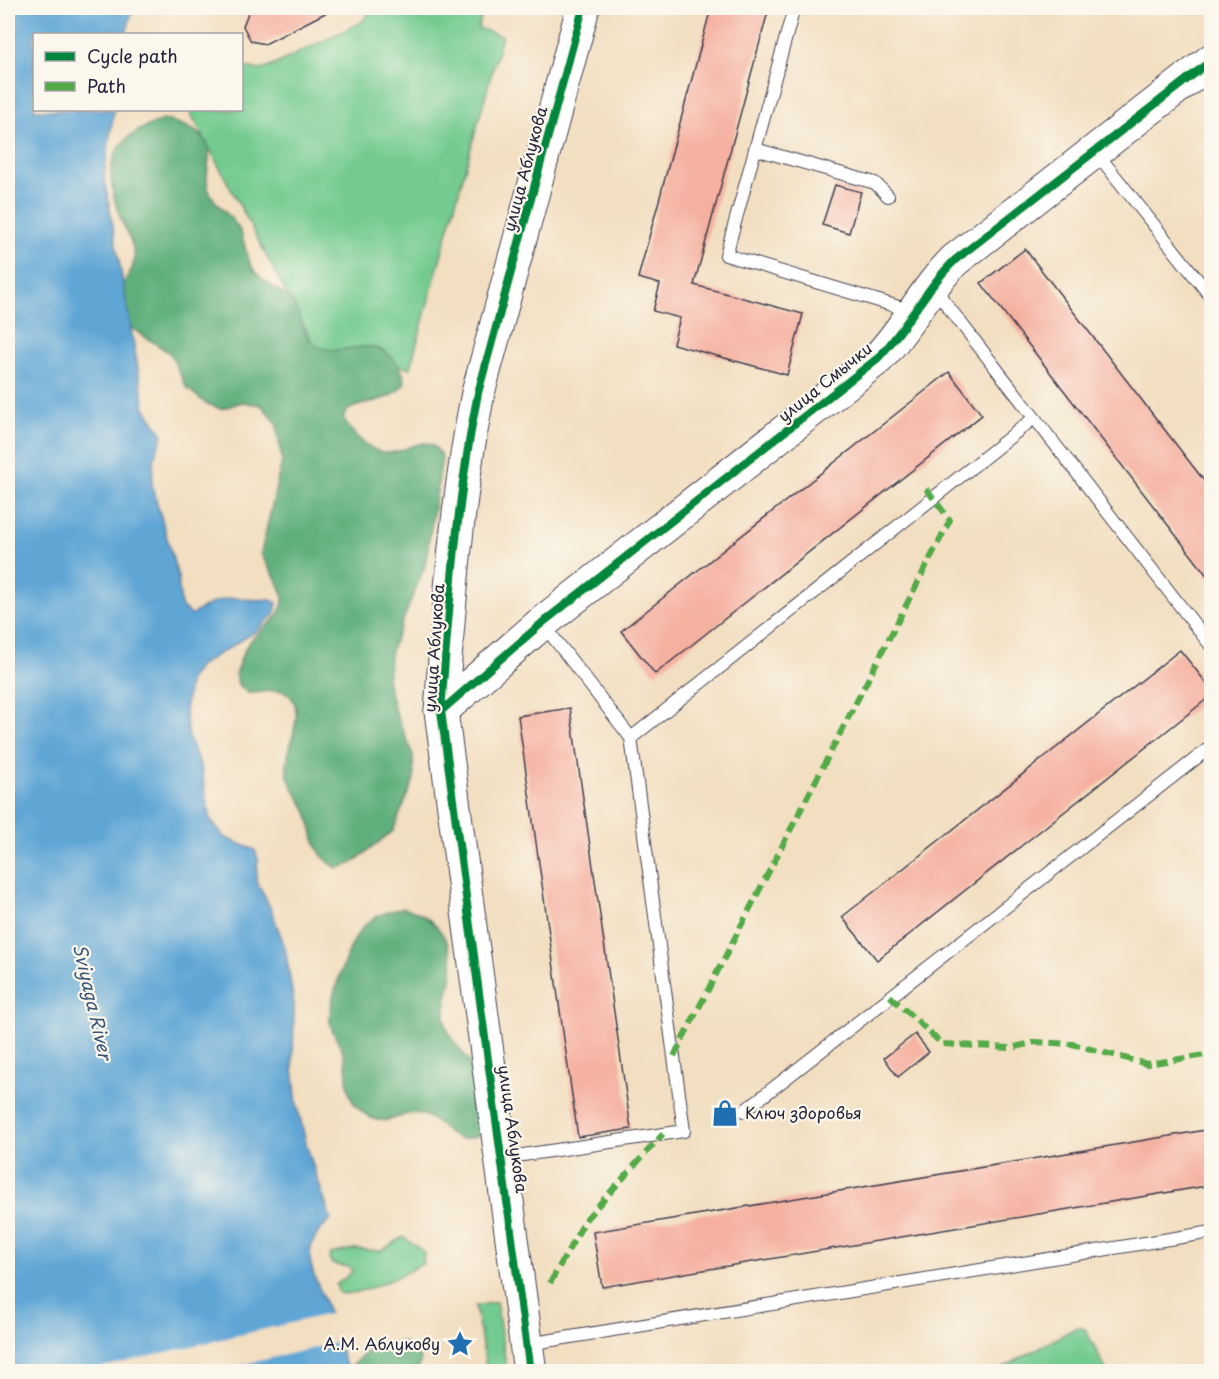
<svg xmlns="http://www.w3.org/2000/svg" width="1219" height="1379" viewBox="0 0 1219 1379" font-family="'Playpen Sans',sans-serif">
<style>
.green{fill:#73cb91;stroke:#4a7666;stroke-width:1.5}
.forest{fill:#5eaf7b;stroke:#40685b;stroke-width:1.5}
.water{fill:#5fa6d5;stroke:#406488;stroke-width:1.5}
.pier{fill:#f2dec0}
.building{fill:#f5b0a0}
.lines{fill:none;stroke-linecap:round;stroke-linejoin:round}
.lane-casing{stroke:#413e4f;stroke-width:14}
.secondary-casing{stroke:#413e4f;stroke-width:35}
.lane{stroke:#fff;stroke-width:12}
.secondary{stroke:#fff;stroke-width:33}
.quiet{stroke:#53aa46;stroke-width:6;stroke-dasharray:12 6;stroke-linecap:butt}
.cycleway-casing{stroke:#fbf7ec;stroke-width:11}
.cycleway{stroke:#00873e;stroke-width:8}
.labels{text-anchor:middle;stroke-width:4.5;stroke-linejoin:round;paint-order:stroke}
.street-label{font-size:16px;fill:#22223b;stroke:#fbf7ec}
.poi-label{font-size:16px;fill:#22223b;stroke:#fbf7ec;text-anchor:start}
.water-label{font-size:18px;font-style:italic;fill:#3a5779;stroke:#fbf7ec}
</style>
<rect width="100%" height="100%" fill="#fbf7ec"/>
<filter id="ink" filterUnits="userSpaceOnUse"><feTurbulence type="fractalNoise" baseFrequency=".0167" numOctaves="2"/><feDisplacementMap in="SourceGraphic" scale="12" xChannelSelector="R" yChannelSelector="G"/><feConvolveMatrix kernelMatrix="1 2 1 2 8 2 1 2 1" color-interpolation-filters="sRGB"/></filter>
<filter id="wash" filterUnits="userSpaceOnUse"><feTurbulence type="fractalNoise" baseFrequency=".008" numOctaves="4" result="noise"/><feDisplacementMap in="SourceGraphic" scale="24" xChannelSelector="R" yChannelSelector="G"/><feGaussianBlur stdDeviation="1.35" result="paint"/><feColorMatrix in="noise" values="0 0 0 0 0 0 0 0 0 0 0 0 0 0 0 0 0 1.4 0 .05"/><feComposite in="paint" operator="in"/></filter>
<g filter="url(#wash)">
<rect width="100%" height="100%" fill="#f2dec0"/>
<g class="green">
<polygon points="373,8 472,8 483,11 478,28 502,36 410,368 316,349 189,110 242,110 242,66 259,70 270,67 362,22"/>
<path d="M 403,1237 L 424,1252 L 423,1263 C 407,1273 357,1298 339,1293 L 336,1285 L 353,1271 L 348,1267 L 332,1264 L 329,1258 L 331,1254 L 354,1249 L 381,1251 Z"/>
<polygon points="496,1302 507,1371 487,1371 475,1306"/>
<polygon points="1077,1327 1085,1329 1107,1371 997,1371"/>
</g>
<g class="forest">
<path d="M 164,120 C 182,123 211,133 209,156 C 209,166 205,178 208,188 C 213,205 233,215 240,231 C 246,244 245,258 254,270 C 263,284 281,289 292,302 C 302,315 301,335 316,345 C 341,361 371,330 396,362 C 401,369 404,373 405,382 C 391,404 369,399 348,410 L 343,417 C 351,434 374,457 394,452 C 415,448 430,431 442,458 L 425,566 L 391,650 L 387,679 L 394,708 L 413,755 L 414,779 L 393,831 L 351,864 L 337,868 C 310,852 316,835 306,810 C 301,798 289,786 287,773 C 283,750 309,712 288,694 C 278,687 259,694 248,693 L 239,686 L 235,674 C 239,664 242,653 248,644 C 257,630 282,620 283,600 C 283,583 267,569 261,553 L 282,461 L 276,422 L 261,405 L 242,402 L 221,409 L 205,403 L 186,387 L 170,353 L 127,325 L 116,293 C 123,284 132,273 134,261 C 136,247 127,234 122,222 C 101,170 107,137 164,120 Z"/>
<path d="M 403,908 C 434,914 456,943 452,975 C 449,991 442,1009 446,1025 C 451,1045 471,1057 477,1076 C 482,1093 482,1113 484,1131 C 452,1153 448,1123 421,1114 C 404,1109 389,1129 368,1116 C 340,1098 351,1079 344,1055 C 341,1043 331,1034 330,1022 C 328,1002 348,947 360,931 C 370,917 387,911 403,908 Z"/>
<polygon points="404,1342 421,1359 418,1371 355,1371 353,1364 371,1347"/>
</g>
<path class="water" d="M 8,8 L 133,8 L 126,34 L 34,34 L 34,110 L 114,110 L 104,176 L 145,408 L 163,435 L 154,458 L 152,485 L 178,577 L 181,606 L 191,615 C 203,607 221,598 236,598 C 247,599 257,601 269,599 L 277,603 L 275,613 L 257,631 L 202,664 L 190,678 L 185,711 L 188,736 L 201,767 L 210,819 L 224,837 L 255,850 L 258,859 L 256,880 L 270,907 L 285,947 L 294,1004 L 293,1067 L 297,1105 L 307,1147 L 331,1220 C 291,1252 319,1279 329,1313 C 336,1333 340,1352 348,1371 L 16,1371 L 8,1350 Z"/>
<polygon class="pier" points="333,1313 340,1342 215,1371 86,1371"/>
<g id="blocks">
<g class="building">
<polygon points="250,8 335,8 265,44 251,41 243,26"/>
<polygon points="711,8 769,8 694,285 803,314 787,375 673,344 680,318 653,311 660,284 638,278"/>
<polygon points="835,185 861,192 849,233 822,225"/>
<polygon points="1025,249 1212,491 1212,582 981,283"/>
<polygon points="949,372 982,415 655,674 621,631"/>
<polygon points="1180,650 1212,690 1212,695 877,960 842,917"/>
<polygon points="570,708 631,1129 578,1137 518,716"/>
<polygon points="915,1034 929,1052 898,1077 884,1058"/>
<polygon points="1212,1129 1212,1185 602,1287 593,1232"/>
</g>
</g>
</g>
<g filter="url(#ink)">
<use href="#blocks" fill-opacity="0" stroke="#413e4f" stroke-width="1.5"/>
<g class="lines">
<defs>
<g id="lane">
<polyline points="794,8 726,255 912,311"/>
<polyline points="755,149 875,183 888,196"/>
<polyline points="1095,151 1212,298"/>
<polyline points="933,287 1212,647"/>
<polyline points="631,738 1034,418"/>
<polyline points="744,1111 1212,746"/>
<polyline points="503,1158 684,1131 631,738 543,624"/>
<polyline points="528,1344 1212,1232"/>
</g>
<g id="secondary">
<path d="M 441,711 L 542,623 L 878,358 C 907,328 925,289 955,260 L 1212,60"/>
<path d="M 530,1372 L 441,711 C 449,605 457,497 478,393 L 583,8"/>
</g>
</defs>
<use href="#lane" class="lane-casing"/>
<use href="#secondary" class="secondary-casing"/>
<use href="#lane" class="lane"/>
<use href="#secondary" class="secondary"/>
<g class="quiet">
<polyline points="890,996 942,1044 1011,1048 1036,1042 1072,1044 1147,1064 1212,1054"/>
<polyline points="674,1056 950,520 923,485"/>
<polyline points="550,1283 586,1219 663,1134"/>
</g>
<defs>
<g id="cycleway">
<path d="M 441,711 L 542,623 L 878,358 C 907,328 925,289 955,260 L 1212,60"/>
<path d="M 530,1372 L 441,711 C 449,605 457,497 478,393 L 583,8"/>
</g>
</defs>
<use href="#cycleway" class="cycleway-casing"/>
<use href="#cycleway" class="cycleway"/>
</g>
</g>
<defs>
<symbol id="shop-bare" viewBox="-9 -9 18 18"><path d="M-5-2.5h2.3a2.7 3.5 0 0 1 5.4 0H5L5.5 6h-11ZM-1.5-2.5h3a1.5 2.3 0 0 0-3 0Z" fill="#1f6fb2" stroke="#fbf7ec" stroke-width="2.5" paint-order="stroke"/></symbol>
<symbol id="sight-bare" viewBox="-9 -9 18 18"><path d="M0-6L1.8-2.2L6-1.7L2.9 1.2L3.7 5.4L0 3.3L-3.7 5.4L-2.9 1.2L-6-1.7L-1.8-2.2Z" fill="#1f6fb2" stroke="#fbf7ec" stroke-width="2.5" paint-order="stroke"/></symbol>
</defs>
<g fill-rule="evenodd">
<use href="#shop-bare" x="706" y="1094" width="38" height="38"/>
<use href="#sight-bare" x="441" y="1325" width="38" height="38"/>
</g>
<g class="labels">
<g class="street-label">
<text transform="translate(525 169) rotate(-75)" y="6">улица Аблукова</text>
<text transform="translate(825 382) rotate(-39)" y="6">улица Смычки</text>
<text transform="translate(434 648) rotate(-86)" y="6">улица Аблукова</text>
<text transform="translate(513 1129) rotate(82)" y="6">улица Аблукова</text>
</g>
<g class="poi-label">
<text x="745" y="1119">Ключ здоровья</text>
<text x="440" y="1350" text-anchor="end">А.М. Аблукову</text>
</g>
<g class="water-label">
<text transform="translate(92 1002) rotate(77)" y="6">Sviyaga River</text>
</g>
</g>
<rect width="1219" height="1379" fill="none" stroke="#fbf7ec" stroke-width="30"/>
<rect x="33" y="33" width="210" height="78" fill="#fbf7ec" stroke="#a4a2a5" stroke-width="1.5"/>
<rect x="45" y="52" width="30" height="9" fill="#00873e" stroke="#a4a2a5" stroke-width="1.5"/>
<text x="87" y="63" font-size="18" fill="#22223b">Cycle path</text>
<rect x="45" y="82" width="30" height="9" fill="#53aa46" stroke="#a4a2a5" stroke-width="1.5"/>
<text x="87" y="93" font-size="18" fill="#22223b">Path</text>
</svg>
